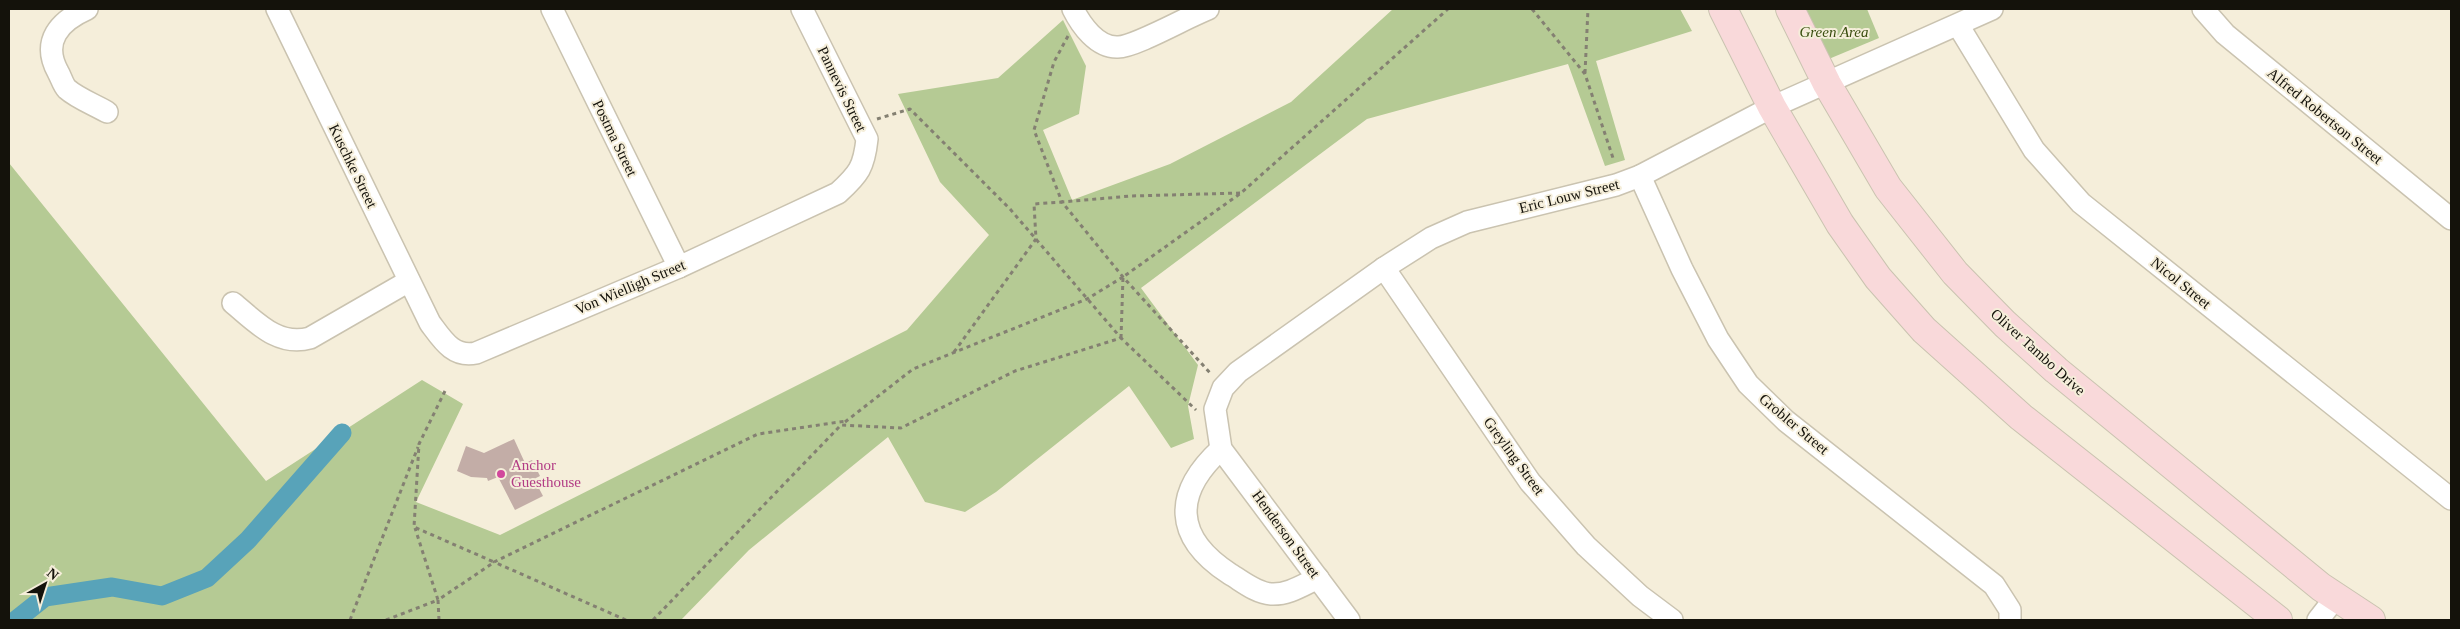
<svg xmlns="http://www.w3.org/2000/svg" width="2460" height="629" viewBox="0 0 2460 629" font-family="'Times New Roman',serif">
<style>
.green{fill:#b5ca94}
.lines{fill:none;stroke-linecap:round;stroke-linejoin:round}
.canal{stroke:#58a3b9;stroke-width:19}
.building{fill:#c3ada7}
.street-casing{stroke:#cac3b0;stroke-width:24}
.secondary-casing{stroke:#cac3b0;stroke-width:30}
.path{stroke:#848072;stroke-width:3;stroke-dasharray:4 4;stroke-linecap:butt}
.street{stroke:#fff;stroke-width:21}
.secondary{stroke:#f9d9da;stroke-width:28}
.hotel-dot{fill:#d1479c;stroke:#f5eeda;stroke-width:2}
.labels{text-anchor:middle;stroke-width:4;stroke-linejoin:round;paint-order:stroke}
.park-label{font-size:15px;font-style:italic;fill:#394d0e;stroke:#f5eeda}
.street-label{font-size:15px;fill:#14120b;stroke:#f5eeda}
.hotel-label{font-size:15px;fill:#b23c85;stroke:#f5eeda;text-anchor:start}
</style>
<rect width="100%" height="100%" fill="#f5eeda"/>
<g class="green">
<polygon points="1393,9 1680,9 1692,31 1596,61 1625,160 1605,166 1568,64 1367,119 1141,288 1198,365 1188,406 1194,439 1171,448 1129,386 996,492 965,512 925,502 888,437 749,550 681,620 9,620 9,163 266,481 422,380 463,404 416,502 500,535 907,330 989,235 940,182 898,94 998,78 1063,20 1086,66 1079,114 1043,130 1072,200 1170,164 1291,102"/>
<polygon points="1796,9 1867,9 1879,38 1824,61"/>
</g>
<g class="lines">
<polyline class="canal" points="16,620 45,597 112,587 162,596 207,578 248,540 342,433"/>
</g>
<polygon class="building" points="514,439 525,463 532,460 540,476 534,479 543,496 515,510 498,477 488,481 487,478 471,477 457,471 466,446 484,453"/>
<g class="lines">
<defs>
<g id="street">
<path d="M 87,9 C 60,21 41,41 58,72 C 61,77 63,85 67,89 C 77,98 95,105 107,112"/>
<path d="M 277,9 L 430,323 C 442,339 453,358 476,353 L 679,267 L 838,193 C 859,174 864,167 867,139 L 802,9"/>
<polyline points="552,9 679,267"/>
<path d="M 1073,9 C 1081,25 1097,48 1118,47 C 1135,47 1189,16 1208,9"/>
<polyline points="2203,9 2225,34 2451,219"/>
<polyline points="1958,25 2034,150 2081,203 2451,499"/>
<polyline points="1640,176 1682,269 1718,339 1748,384 1786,421 1994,585 2010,610 2010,620"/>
<polyline points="1384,268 1530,482 1586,546 1640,596 1672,620"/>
<path d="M 233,303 C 256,322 278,347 310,338 L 409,281"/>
<path d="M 1221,449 C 1173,493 1173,537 1230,574 C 1242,581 1256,593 1271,594 C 1288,595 1303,585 1318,578"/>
<polyline points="1349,620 1221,449 1215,409 1223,388 1238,372 1384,268 1431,238 1467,222 1616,185 1640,176 1772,107 1992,9"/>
<polyline points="2318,620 2336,597"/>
</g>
<g id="secondary">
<polyline points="1723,9 1772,107 1840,224 1878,278 1924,330 2021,417 2278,620"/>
<polyline points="1790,9 1827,84 1888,188 1955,273 2005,324 2056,370 2321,587 2371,620"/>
</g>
</defs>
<use href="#street" class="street-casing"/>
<use href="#secondary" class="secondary-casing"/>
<g class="path">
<polyline points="1532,9 1585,74 1613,158"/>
<polyline points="1068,36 1054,62 1034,130 1062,202 1131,196 1241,193"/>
<polyline points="1585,73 1588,9"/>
<polyline points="877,119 910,109 1010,209 1121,338"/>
<polyline points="1121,338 1123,277 1241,193 1448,9"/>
<polyline points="954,352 1036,239 1034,204 1062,202 1123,277 1211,374"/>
<polyline points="445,391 419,444 414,527 494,562"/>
<polyline points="845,422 913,369 1087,299 1123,277"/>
<polyline points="350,620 418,447"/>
<polyline points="386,620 438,600 415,528"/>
<polyline points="439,620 438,600 493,563"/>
<polyline points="626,620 494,562 758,434 846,421"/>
<polyline points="653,620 841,425 901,428 1015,371 1121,338 1196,410"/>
</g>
<use href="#street" class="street"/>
<use href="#secondary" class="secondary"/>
</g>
<circle class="hotel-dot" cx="501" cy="474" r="5"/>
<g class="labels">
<g class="park-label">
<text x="1834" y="37">Green Area</text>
</g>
<g class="street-label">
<text transform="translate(842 89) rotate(64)" y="5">Pannevis Street</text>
<text transform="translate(2325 116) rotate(39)" y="5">Alfred Robertson Street</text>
<text transform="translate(615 138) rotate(64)" y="5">Postma Street</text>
<text transform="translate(353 166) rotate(64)" y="5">Kuschke Street</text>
<text transform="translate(1569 196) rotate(-14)" y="5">Eric Louw Street</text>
<text transform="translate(2181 283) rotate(39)" y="5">Nicol Street</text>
<text transform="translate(630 287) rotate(-23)" y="5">Von Wielligh Street</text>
<text transform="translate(2038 352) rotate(42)" y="5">Oliver Tambo Drive</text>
<text transform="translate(1794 424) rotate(40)" y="5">Grobler Street</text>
<text transform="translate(1514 456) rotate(54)" y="5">Greyling Street</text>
<text transform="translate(1286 534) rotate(54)" y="5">Henderson Street</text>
</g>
<g class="hotel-label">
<text x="511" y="470">Anchor<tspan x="511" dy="17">Guesthouse</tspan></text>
</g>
</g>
<rect width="2460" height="629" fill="none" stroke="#14120b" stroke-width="20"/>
<g transform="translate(45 584) rotate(39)" stroke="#f5eeda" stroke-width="4" paint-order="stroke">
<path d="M0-4L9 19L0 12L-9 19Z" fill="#14120b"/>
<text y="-8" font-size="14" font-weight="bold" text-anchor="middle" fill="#14120b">N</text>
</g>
</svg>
